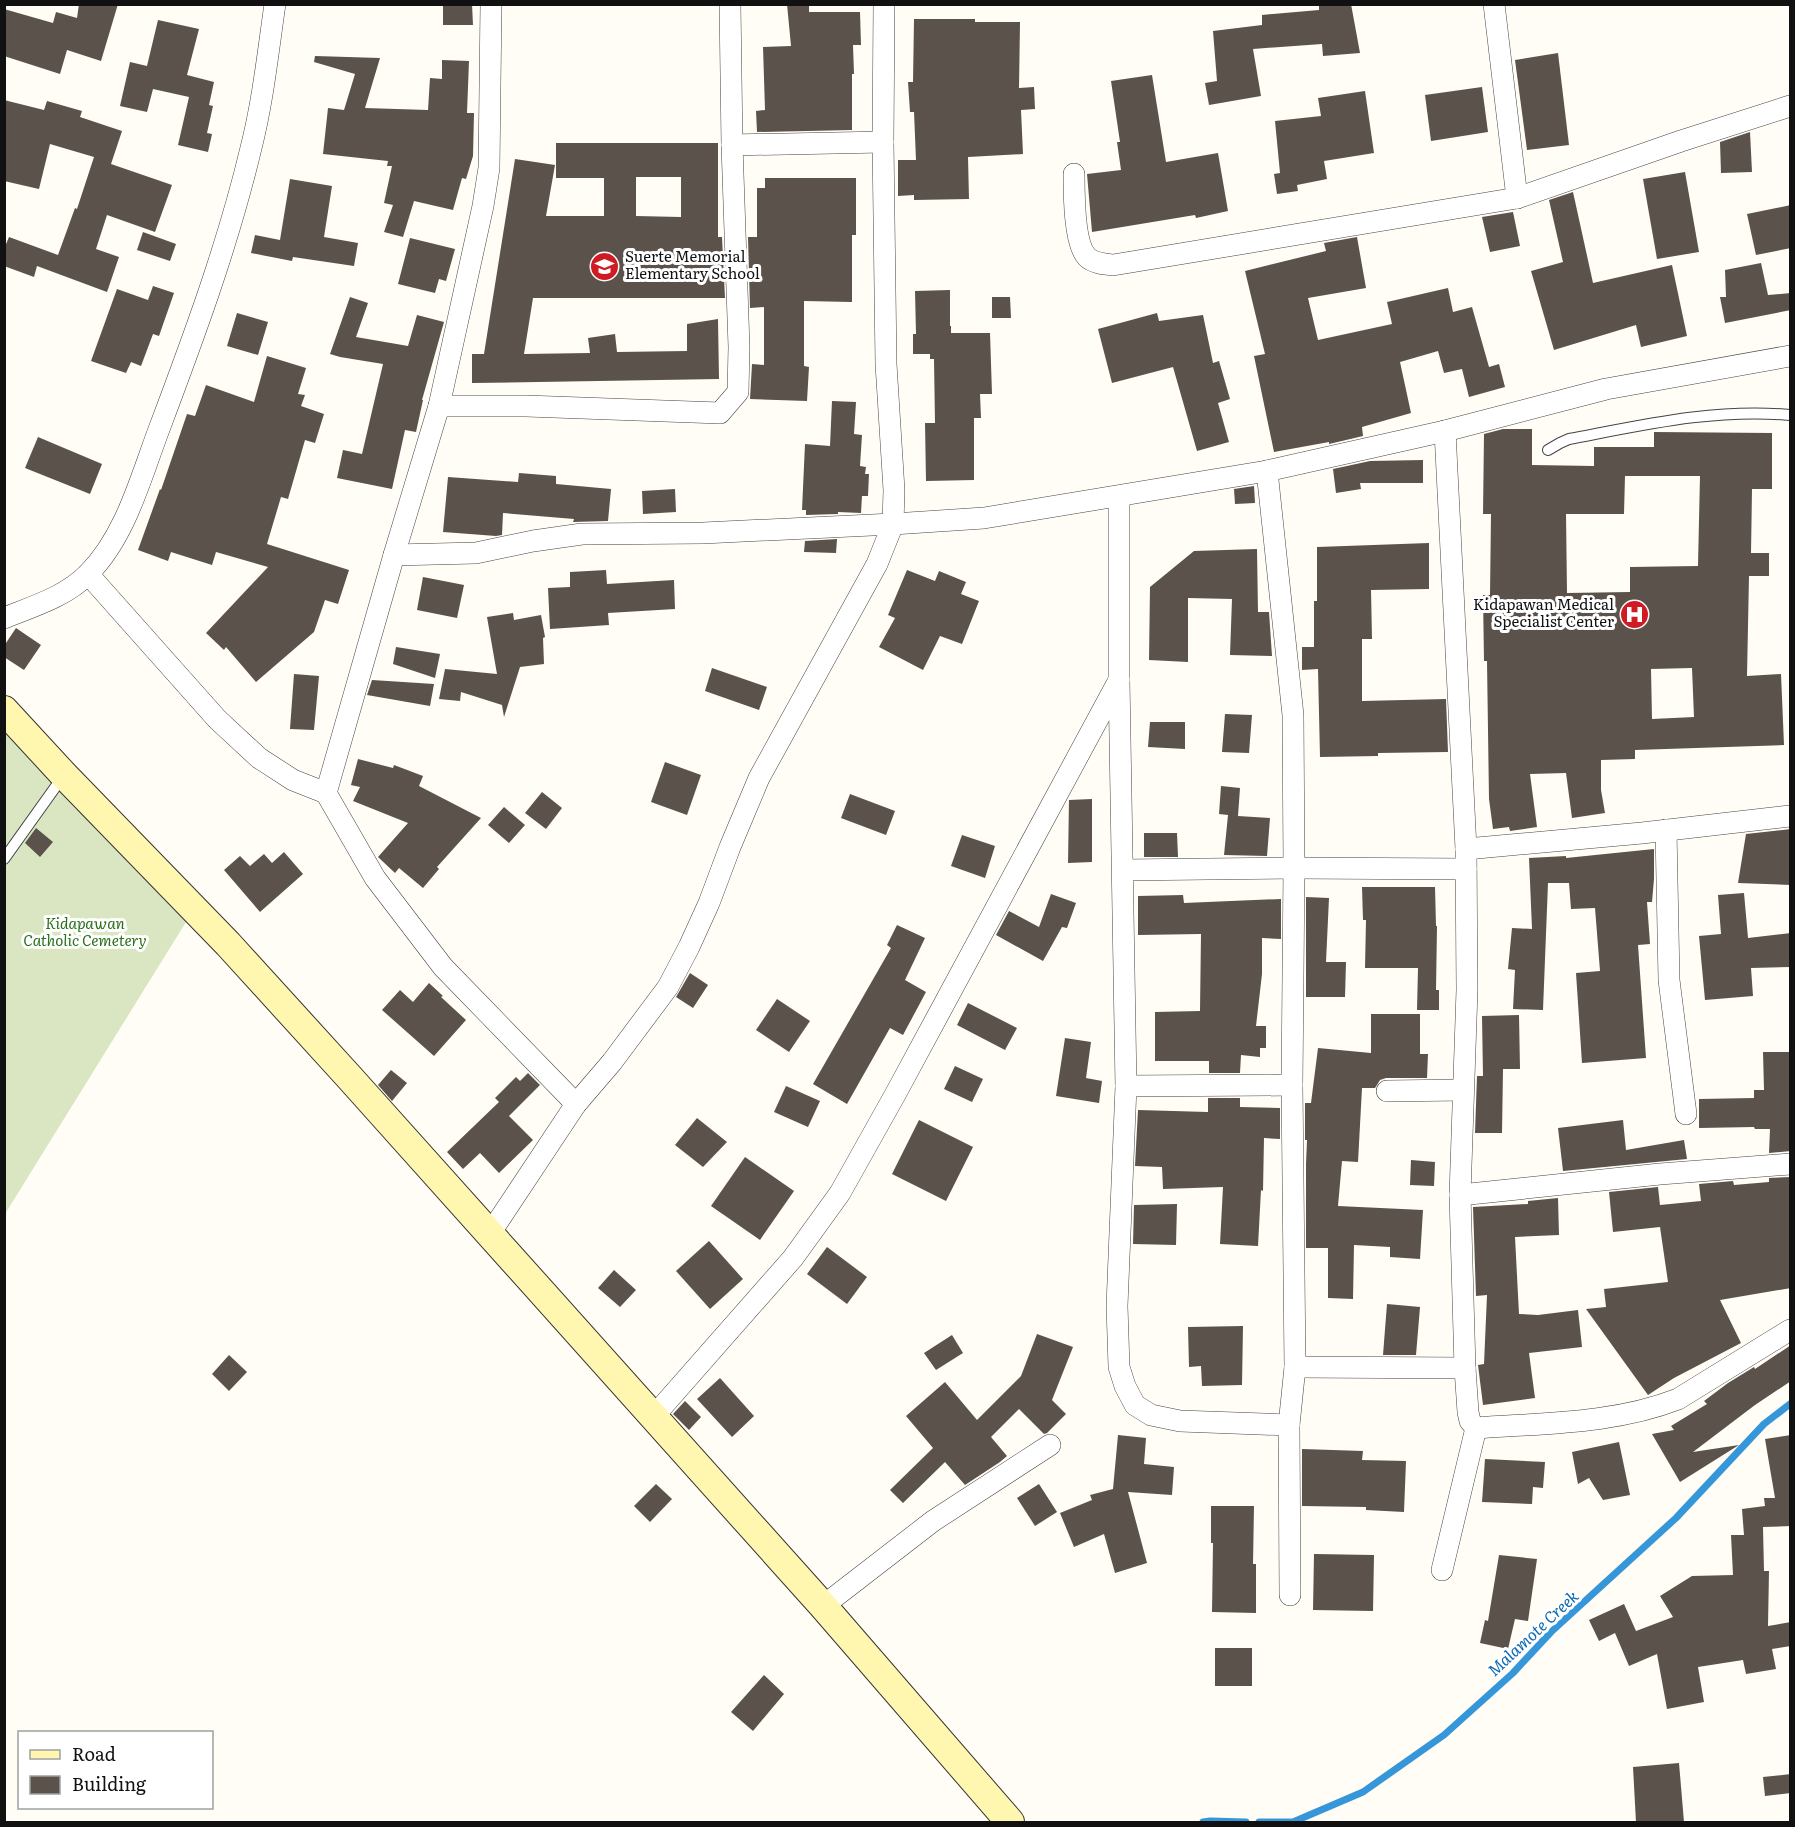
<svg xmlns="http://www.w3.org/2000/svg" width="1795" height="1827" viewBox="0 0 1795 1827" font-family="Literata,serif">
<style>
.cemetery{fill:#dae5c2}
.lines{fill:none;stroke-linecap:round;stroke-linejoin:round}
.stream{stroke:#3597d9;stroke-width:7}
.building{fill:#5b524c;fill-rule:evenodd}
.lane-casing{stroke:#444;stroke-width:12}
.street-casing{stroke:#444;stroke-width:22}
.secondary-casing{stroke:#333;stroke-width:30}
.lane{stroke:#fff;stroke-width:10}
.street{stroke:#fff;stroke-width:21}
.secondary{stroke:#fff6b0;stroke-width:28}
.labels{text-anchor:middle;stroke-width:6;stroke-linejoin:round;paint-order:stroke}
.poi-label{font-size:15px;fill:#111;stroke:#fff;text-anchor:start}
.park-label{font-size:15px;font-style:italic;fill:#2b701a;stroke:#fff}
.water-label{font-size:16px;font-style:italic;fill:#0d68b0;stroke:#fff}
</style>
<rect width="100%" height="100%" fill="#fffdf5"/>
<polygon class="cemetery" points="5,732 186,922 5,1214"/>
<g class="lines">
<g class="stream">
<polyline points="1203,1822 1210,1821 1246,1822"/>
<polyline points="1259,1822 1293,1822 1363,1792 1444,1735 1513,1673 1551,1632 1676,1518 1764,1424 1790,1404"/>
</g>
</g>
<g class="building">
<polygon points="79,4 118,4 101,61 67,50 60,74 4,56 4,9 53,23 56,12 77,18"/>
<polygon points="443,4 472,4 473,25 443,25"/>
<polygon points="787,4 809,4 809,12 860,12 861,45 853,45 854,74 852,74 852,130 757,132 756,111 765,110 763,47 791,46"/>
<polygon points="1351,4 1360,53 1323,56 1322,44 1253,49 1261,96 1209,105 1205,83 1217,81 1213,31 1262,25 1262,15 1319,10 1319,6"/>
<polygon points="914,19 975,19 975,22 1020,22 1019,88 1034,87 1035,109 1021,110 1023,154 968,157 969,199 914,200 914,195 898,196 898,160 916,160 914,112 910,112 908,82 913,82"/>
<polygon points="158,20 199,29 187,75 214,82 209,105 213,106 207,133 212,134 208,152 178,145 189,97 153,89 147,112 120,106 130,62 147,66"/>
<polygon points="1558,53 1569,145 1527,150 1515,60"/>
<polygon points="315,56 380,58 365,108 428,110 430,78 442,79 442,60 469,61 467,113 474,113 473,156 466,179 462,178 453,210 414,201 403,237 384,232 393,205 384,203 392,166 387,166 388,161 323,154 328,108 344,110 355,74 314,62"/>
<polygon points="1152,75 1166,162 1218,153 1228,211 1196,218 1195,215 1092,232 1087,174 1121,170 1117,142 1120,142 1111,81"/>
<polygon points="1482,87 1488,132 1431,141 1425,95"/>
<polygon points="1365,91 1374,153 1324,161 1327,179 1297,185 1298,191 1277,194 1274,174 1280,173 1275,121 1321,116 1318,98"/>
<polygon points="4,100 44,110 47,101 82,111 80,117 122,131 111,164 172,185 155,232 107,215 96,249 119,257 107,292 37,266 34,277 4,266 4,249 9,237 58,255 75,208 77,209 94,157 50,144 39,189 4,181"/>
<polygon points="1750,132 1752,172 1721,173 1720,142"/>
<path d="M 556,143 L 718,143 L 718,237 L 722,237 L 725,298 L 533,298 L 524,354 L 590,353 L 588,338 L 615,334 L 617,352 L 687,351 L 687,324 L 718,319 L 719,379 L 472,383 L 472,354 L 484,354 L 515,159 L 555,165 L 546,216 L 604,216 L 604,178 L 556,178 ZM 636,177 L 681,177 L 681,217 L 636,216 Z"/>
<polygon points="1685,172 1699,252 1657,259 1643,179"/>
<polygon points="765,178 856,178 856,235 852,235 852,302 804,301 804,366 809,367 807,401 750,399 752,364 764,365 764,307 750,308 748,237 757,237 757,188 765,188"/>
<polygon points="290,179 332,186 324,237 358,243 354,266 293,257 292,261 251,253 255,235 280,240"/>
<polygon points="1573,192 1593,283 1672,265 1687,336 1641,347 1636,325 1554,350 1531,271 1563,262 1549,200"/>
<polygon points="1791,205 1791,248 1756,255 1747,214"/>
<polygon points="1513,212 1520,246 1490,252 1482,217"/>
<polygon points="143,232 176,244 170,261 137,250"/>
<polygon points="1357,237 1366,288 1308,298 1318,340 1392,324 1387,302 1448,288 1453,312 1472,307 1489,367 1499,364 1505,387 1469,397 1462,369 1444,373 1438,351 1400,362 1411,413 1362,427 1363,436 1329,444 1329,442 1274,452 1254,356 1265,354 1245,271 1326,251 1324,243"/>
<polygon points="410,238 455,249 446,281 439,279 435,293 398,284"/>
<polygon points="1761,263 1768,295 1791,293 1791,310 1725,323 1720,297 1726,297 1725,270"/>
<polygon points="153,286 174,293 159,336 153,334 141,366 131,362 126,373 91,361 117,289 148,300"/>
<polygon points="950,290 950,326 951,326 951,333 990,333 992,394 980,394 981,418 974,418 974,480 926,481 925,423 935,423 934,359 930,359 930,354 913,354 913,334 916,334 915,291"/>
<polygon points="350,297 368,303 356,337 408,346 417,315 444,322 422,400 423,400 416,432 405,430 392,489 337,478 343,450 362,454 383,364 340,357 330,354"/>
<polygon points="992,297 1010,297 1011,318 992,318"/>
<polygon points="237,313 268,322 258,355 227,346"/>
<polygon points="1157,313 1159,321 1203,315 1213,363 1219,361 1230,399 1218,403 1229,442 1197,451 1173,367 1112,383 1098,329"/>
<polygon points="267,356 306,368 298,394 305,395 301,406 324,414 315,443 305,440 288,499 281,497 267,544 349,570 338,604 325,600 314,632 256,682 226,647 224,650 206,633 268,567 216,552 212,565 171,552 168,561 138,550 160,489 161,490 187,414 195,416 206,385 254,402"/>
<polygon points="832,401 856,402 854,434 862,435 860,466 866,467 865,474 869,474 868,496 862,496 861,513 838,512 838,514 806,515 806,510 802,510 805,444 830,446"/>
<path d="M 1503,429 L 1532,429 L 1532,465 L 1594,466 L 1594,447 L 1654,447 L 1654,432 L 1772,433 L 1772,489 L 1752,489 L 1751,553 L 1769,553 L 1769,576 L 1749,576 L 1747,676 L 1781,674 L 1784,745 L 1635,750 L 1635,759 L 1601,760 L 1601,790 L 1605,813 L 1572,818 L 1566,773 L 1530,774 L 1537,827 L 1510,831 L 1509,827 L 1493,829 L 1489,799 L 1487,661 L 1484,661 L 1483,595 L 1490,595 L 1491,514 L 1483,514 L 1484,434 ZM 1625,476 L 1700,476 L 1698,566 L 1630,567 L 1630,592 L 1567,593 L 1566,514 L 1624,514 ZM 1692,668 L 1694,717 L 1652,719 L 1651,669 Z"/>
<polygon points="38,437 102,464 90,494 25,468"/>
<polygon points="1423,460 1423,483 1360,483 1361,489 1336,493 1333,469 1370,461"/>
<polygon points="519,473 556,476 556,484 611,489 608,521 573,522 574,519 503,513 502,535 496,536 443,532 448,477 518,482"/>
<polygon points="1254,486 1255,503 1235,504 1234,489"/>
<polygon points="675,489 676,512 643,514 642,491"/>
<polygon points="837,539 836,553 804,552 805,541"/>
<polygon points="1429,543 1429,589 1371,590 1372,639 1362,639 1362,701 1446,699 1448,752 1378,753 1378,756 1320,757 1318,669 1302,670 1302,647 1314,647 1314,601 1317,601 1317,547"/>
<polygon points="1257,549 1258,612 1269,612 1272,656 1230,655 1232,599 1188,598 1188,662 1149,660 1150,587 1194,551"/>
<polygon points="606,570 607,584 674,580 675,609 608,613 609,625 550,629 548,588 570,587 570,572"/>
<polygon points="907,570 935,581 939,571 966,582 961,594 979,601 962,644 940,636 923,670 879,647 895,618 888,615"/>
<polygon points="423,577 464,585 457,618 417,610"/>
<polygon points="513,613 514,620 541,615 545,637 543,638 544,664 520,667 504,717 502,705 461,692 460,701 439,699 445,669 497,674 487,617"/>
<polygon points="16,628 41,645 24,670 4,657 4,646"/>
<polygon points="396,647 440,654 435,678 393,664"/>
<polygon points="712,668 767,687 759,710 705,691"/>
<polygon points="294,674 319,676 314,730 290,729"/>
<polygon points="372,680 434,684 430,706 367,695"/>
<polygon points="1225,714 1252,715 1249,753 1222,752"/>
<polygon points="1150,722 1185,722 1185,749 1148,747"/>
<polygon points="358,759 393,768 394,765 423,776 419,786 481,818 437,867 439,869 423,888 399,868 395,873 378,857 408,823 353,801 360,787 351,785"/>
<polygon points="665,762 701,775 687,815 651,802"/>
<polygon points="1221,786 1240,788 1238,816 1270,818 1267,856 1224,855 1228,815 1219,814"/>
<polygon points="542,792 562,808 546,829 525,813"/>
<polygon points="850,794 895,811 886,835 841,818"/>
<polygon points="1092,799 1092,862 1068,863 1069,800"/>
<polygon points="504,807 525,825 509,843 488,825"/>
<polygon points="36,828 53,842 40,857 25,843"/>
<polygon points="1791,829 1791,885 1738,883 1746,834"/>
<polygon points="1144,833 1177,833 1178,857 1144,857"/>
<polygon points="962,835 995,846 985,878 951,866"/>
<polygon points="1654,849 1654,879 1652,902 1647,902 1650,944 1638,945 1646,1058 1582,1063 1576,973 1600,971 1595,908 1571,909 1569,883 1548,883 1543,1010 1513,1009 1515,970 1508,969 1512,928 1532,929 1529,858 1566,856 1566,858"/>
<polygon points="284,852 303,874 260,912 224,870 240,856 250,866 264,854 272,863"/>
<polygon points="1362,887 1435,887 1436,926 1437,926 1436,990 1439,990 1439,1010 1417,1010 1418,968 1365,968 1366,920 1363,920"/>
<polygon points="1744,893 1748,938 1791,933 1791,967 1751,968 1753,996 1705,1000 1699,936 1721,934 1718,895"/>
<polygon points="1051,894 1076,903 1067,928 1062,927 1043,961 996,935 1009,911 1039,927"/>
<polygon points="1183,895 1184,903 1281,899 1281,939 1262,938 1262,974 1256,1026 1266,1026 1266,1048 1260,1048 1260,1057 1241,1055 1240,1073 1209,1073 1209,1061 1155,1061 1155,1012 1200,1011 1201,934 1138,935 1138,896"/>
<polygon points="1306,897 1329,898 1326,962 1346,962 1345,997 1306,997"/>
<polygon points="897,925 925,938 905,980 926,992 903,1035 890,1028 847,1104 813,1084 891,948 887,945"/>
<polygon points="690,973 708,985 693,1008 676,997"/>
<polygon points="429,983 443,996 441,997 466,1020 434,1056 382,1010 400,990 413,1002"/>
<polygon points="777,999 810,1021 789,1052 756,1030"/>
<polygon points="968,1003 1017,1028 1005,1050 957,1025"/>
<polygon points="1371,1014 1420,1014 1420,1054 1428,1054 1427,1078 1386,1078 1380,1080 1375,1088 1362,1088 1358,1162 1342,1161 1338,1206 1423,1210 1420,1259 1390,1257 1390,1247 1354,1245 1353,1299 1328,1298 1328,1248 1306,1248 1306,1164 1307,1140 1305,1140 1305,1103 1311,1103 1318,1048 1371,1053"/>
<polygon points="1519,1015 1520,1069 1503,1069 1502,1133 1475,1133 1477,1076 1483,1076 1482,1016"/>
<polygon points="1065,1038 1091,1042 1086,1078 1102,1081 1099,1103 1056,1096"/>
<polygon points="1763,1052 1791,1052 1791,1151 1769,1153 1770,1129 1755,1129 1754,1127 1699,1128 1699,1099 1754,1098 1754,1090 1764,1090"/>
<polygon points="955,1066 983,1079 972,1102 944,1089"/>
<polygon points="391,1070 407,1083 392,1101 378,1085"/>
<polygon points="528,1073 540,1085 509,1116 533,1140 499,1173 480,1153 463,1169 447,1152 499,1102 495,1098 516,1077 520,1081"/>
<polygon points="786,1086 820,1101 808,1127 774,1112"/>
<polygon points="1208,1098 1240,1098 1240,1107 1280,1108 1280,1139 1264,1138 1263,1191 1261,1190 1258,1246 1220,1244 1223,1187 1163,1189 1162,1167 1135,1166 1138,1110 1208,1112"/>
<polygon points="697,1118 727,1142 703,1167 675,1145"/>
<polygon points="919,1120 973,1147 946,1201 892,1174"/>
<polygon points="1623,1120 1626,1150 1684,1140 1687,1159 1563,1171 1558,1128"/>
<polygon points="745,1157 794,1191 760,1240 711,1206"/>
<polygon points="1411,1160 1435,1162 1434,1186 1410,1185"/>
<polygon points="1791,1177 1791,1288 1720,1300 1741,1343 1674,1378 1648,1395 1586,1309 1606,1307 1604,1289 1668,1282 1660,1227 1613,1232 1609,1192 1658,1187 1660,1205 1701,1201 1699,1184 1733,1181 1734,1185 1769,1182 1769,1178"/>
<polygon points="1558,1198 1559,1235 1515,1237 1519,1314 1538,1315 1578,1310 1582,1347 1529,1353 1535,1398 1483,1405 1478,1365 1484,1364 1487,1295 1476,1296 1473,1207 1528,1204 1528,1201"/>
<polygon points="1177,1204 1176,1245 1133,1244 1134,1205"/>
<polygon points="709,1241 743,1279 710,1309 676,1271"/>
<polygon points="827,1247 867,1277 847,1304 807,1274"/>
<polygon points="614,1270 636,1290 620,1307 598,1288"/>
<polygon points="1387,1304 1420,1307 1416,1355 1383,1355"/>
<polygon points="1243,1326 1242,1385 1202,1386 1201,1366 1189,1367 1188,1327"/>
<polygon points="1037,1334 1073,1347 1052,1400 1066,1414 1047,1433 1044,1434 1019,1409 991,1437 1007,1456 1000,1462 965,1485 945,1462 903,1503 890,1490 933,1448 906,1416 945,1382 977,1420 1021,1376"/>
<polygon points="952,1335 963,1353 936,1370 924,1353"/>
<polygon points="1791,1345 1791,1381 1755,1405 1693,1452 1739,1445 1680,1482 1652,1434 1674,1430 1671,1426 1707,1404 1704,1401 1728,1383 1754,1367 1755,1369"/>
<polygon points="229,1355 247,1372 229,1391 212,1374"/>
<polygon points="720,1378 754,1416 732,1437 697,1399"/>
<polygon points="685,1401 701,1417 689,1430 673,1414"/>
<polygon points="1118,1435 1146,1438 1144,1464 1174,1467 1172,1495 1128,1492 1147,1563 1115,1573 1104,1534 1074,1547 1060,1513 1092,1500 1090,1495 1113,1489"/>
<polygon points="1791,1435 1791,1526 1763,1527 1764,1571 1769,1571 1768,1626 1791,1622 1791,1646 1772,1649 1776,1669 1746,1674 1743,1660 1698,1667 1704,1702 1667,1709 1657,1654 1629,1666 1615,1633 1599,1641 1589,1620 1624,1604 1636,1631 1673,1617 1660,1596 1692,1576 1733,1575 1731,1535 1744,1535 1742,1509 1765,1506 1764,1498 1775,1498 1765,1439"/>
<polygon points="1619,1442 1630,1495 1603,1500 1589,1478 1578,1484 1572,1452"/>
<polygon points="1302,1449 1363,1451 1362,1460 1406,1461 1404,1512 1366,1510 1366,1507 1302,1506"/>
<polygon points="1485,1459 1545,1462 1543,1488 1533,1487 1532,1504 1482,1502"/>
<polygon points="656,1484 672,1499 650,1522 634,1506"/>
<polygon points="1039,1484 1057,1512 1035,1526 1017,1498"/>
<polygon points="1211,1506 1254,1506 1253,1564 1256,1564 1256,1613 1212,1612 1213,1543 1211,1543"/>
<polygon points="1314,1554 1374,1555 1373,1611 1313,1610"/>
<polygon points="1499,1555 1537,1559 1528,1621 1515,1619 1508,1649 1480,1643 1485,1620 1488,1621"/>
<rect x="1215" y="1648" width="37" height="38"/>
<polygon points="764,1675 784,1694 753,1731 731,1712"/>
<polygon points="1679,1763 1684,1822 1636,1822 1633,1767"/>
<polygon points="1791,1774 1791,1793 1765,1796 1763,1777"/>
</g>
<g class="lines">
<defs>
<g id="lane">
<path d="M 1548,450 L 1560,443 L 1569,439 C 1643,425 1715,408 1790,415"/>
<polyline points="4,859 64,775"/>
</g>
<g id="street">
<polyline points="491,4 489,168 483,206 439,406 394,555 326,793 375,878 443,967 576,1104"/>
<polyline points="1494,4 1517,198"/>
<polyline points="732,145 883,142"/>
<path d="M 1074,174 C 1074,192 1074,244 1087,257 C 1093,263 1104,264 1113,265 L 1517,198 L 1681,141 L 1790,106"/>
<polyline points="439,406 526,406 720,413 738,392 739,347 732,145 730,4"/>
<polyline points="1119,496 1119,680 1126,1086 1117,1306 1119,1367 1125,1386 1135,1405 1151,1415 1180,1421 1289,1425"/>
<polyline points="394,555 476,553 533,541 582,534 703,533 893,524 984,518 1267,471"/>
<polyline points="88,574 217,719 259,758 293,780 326,793"/>
<path d="M 4,618 C 34,606 65,597 88,574 C 125,537 140,480 158,432 C 193,339 228,245 251,148 C 263,101 268,52 275,4"/>
<polyline points="1666,830 1669,980 1686,1114"/>
<polyline points="1466,849 1642,833 1790,816"/>
<polyline points="1123,870 1294,868 1466,869"/>
<polyline points="1126,1086 1292,1085"/>
<polyline points="1387,1091 1463,1090"/>
<polyline points="1460,1195 1660,1174 1790,1164"/>
<polyline points="489,1235 576,1104 612,1062 668,987 689,947 709,903 730,847 759,778 877,564 893,524 894,490 886,364 883,142 884,4"/>
<polyline points="1295,1367 1465,1368"/>
<polyline points="654,1416 793,1258 840,1193 896,1093 1119,680"/>
<path d="M 1476,1428 C 1544,1423 1614,1424 1678,1399 L 1790,1330"/>
<polyline points="1442,1570 1476,1428 1470,1421 1468,1412 1465,1368 1460,1195 1467,990 1466,849 1445,431"/>
<polyline points="1290,1595 1289,1425 1295,1367 1292,1085 1294,868 1293,715 1267,471 1445,431 1606,389 1790,356"/>
<polyline points="823,1606 933,1521 1050,1445"/>
</g>
<polyline id="secondary" points="4,710 64,775 228,944 350,1078 823,1606 1010,1822"/>
</defs>
<use href="#lane" class="lane-casing"/>
<use href="#street" class="street-casing"/>
<use href="#secondary" class="secondary-casing"/>
<use href="#lane" class="lane"/>
<use href="#street" class="street"/>
<use href="#secondary" class="secondary"/>
</g>
<defs>
<symbol id="school-disc" viewBox="-11 -11 22 22"><circle r="9.5" fill="#cf1b23" stroke="#fff"/><path d="M0-5L7-2L0 1L-7-2ZM-4 1L0 2.5L4 1V4Q0 6-4 4Z" fill="#fff"/></symbol>
<symbol id="hospital-disc" viewBox="-11 -11 22 22"><circle r="9.5" fill="#cf1b23" stroke="#fff"/><path d="M-5-5h3v3.5h4V-5h3V5h-3V1.5h-4V5h-3Z" fill="#fff"/></symbol>
</defs>
<g fill-rule="evenodd">
<use href="#school-disc" x="588" y="250" width="33" height="33"/>
<use href="#hospital-disc" x="1618" y="598" width="33" height="33"/>
</g>
<g class="labels">
<g class="poi-label">
<text x="625" y="262">Suerte Memorial<tspan x="625" dy="17">Elementary School</tspan></text>
<text x="1614" y="610" text-anchor="end">Kidapawan Medical<tspan x="1614" dy="17">Specialist Center</tspan></text>
</g>
<g class="park-label">
<text x="85" y="929">Kidapawan<tspan x="85" dy="17">Catholic Cemetery</tspan></text>
</g>
<g class="water-label">
<text transform="translate(1533 1633) rotate(-43)" y="6">Malamote Creek</text>
</g>
</g>
<rect width="1795" height="1827" fill="none" stroke="#111111" stroke-width="12"/>
<rect x="18" y="1731" width="195" height="78" fill="#ffffff" stroke="#a0a0a0" stroke-width="1.5"/>
<rect x="30" y="1750" width="30" height="9" fill="#fff6b0" stroke="#a0a0a0" stroke-width="1.5"/>
<text x="72" y="1761" font-size="18" fill="#111111">Road</text>
<rect x="30" y="1776" width="30" height="18" fill="#5b524c" stroke="#a0a0a0" stroke-width="1.5"/>
<text x="72" y="1791" font-size="18" fill="#111111">Building</text>
</svg>
